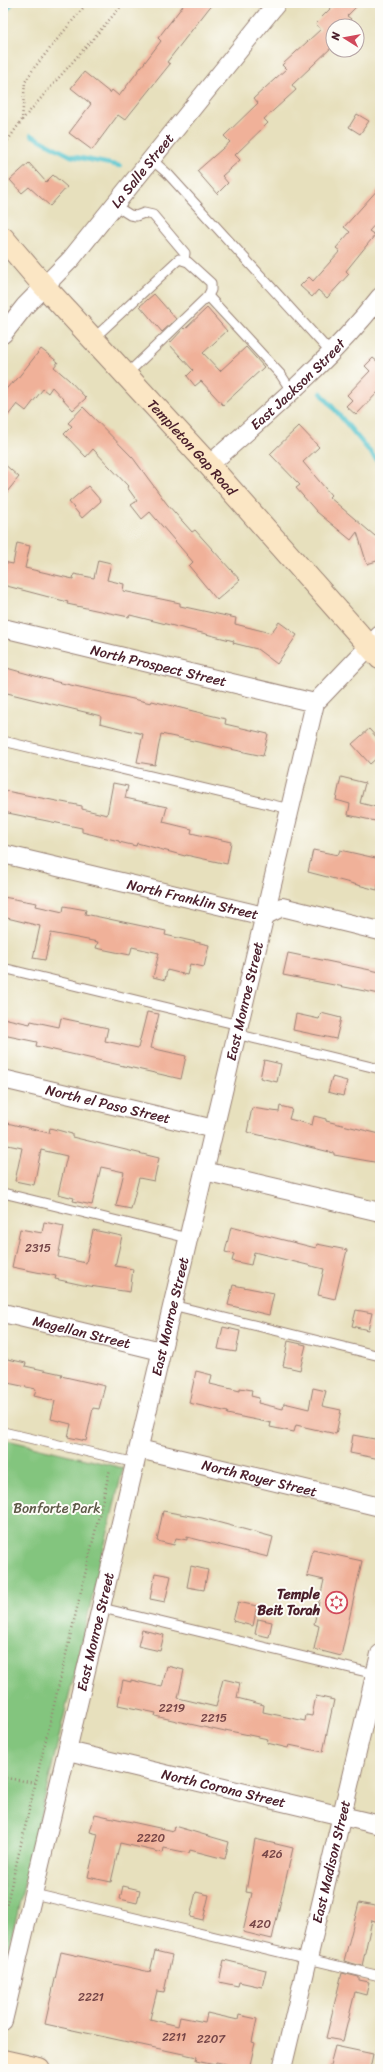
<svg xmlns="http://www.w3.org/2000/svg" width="383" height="2072" viewBox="0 0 383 2072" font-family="Sriracha,sans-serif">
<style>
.green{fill:#83c57e;stroke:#667254}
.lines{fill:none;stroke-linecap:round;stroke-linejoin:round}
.stream{stroke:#58c5ce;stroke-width:4.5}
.building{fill:#f0b199}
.lane-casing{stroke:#988074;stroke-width:11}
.street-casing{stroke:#988074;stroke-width:20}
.secondary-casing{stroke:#988074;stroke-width:24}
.path{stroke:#988074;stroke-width:2.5;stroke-dasharray:1 3;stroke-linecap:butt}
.lane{stroke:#fff;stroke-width:9}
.street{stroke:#fff;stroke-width:18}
.secondary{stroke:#fbe6c4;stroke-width:22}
.labels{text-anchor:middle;stroke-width:4;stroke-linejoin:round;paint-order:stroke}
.number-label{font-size:12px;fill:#744446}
.street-label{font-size:14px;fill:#4a1f2b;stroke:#fdfcf7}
.park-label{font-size:14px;fill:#5e5948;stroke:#fdfcf7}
.poi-label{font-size:14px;font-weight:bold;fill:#4a1f2b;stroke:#fdfcf7;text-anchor:end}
</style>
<rect width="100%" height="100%" fill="#fdfcf7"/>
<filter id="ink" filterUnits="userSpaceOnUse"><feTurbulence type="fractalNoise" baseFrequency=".025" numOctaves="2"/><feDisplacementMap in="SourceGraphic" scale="8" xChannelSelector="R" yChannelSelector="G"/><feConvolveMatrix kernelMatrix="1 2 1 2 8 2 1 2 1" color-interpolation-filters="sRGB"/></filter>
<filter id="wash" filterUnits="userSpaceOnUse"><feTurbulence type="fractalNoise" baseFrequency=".012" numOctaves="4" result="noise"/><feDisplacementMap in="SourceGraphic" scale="16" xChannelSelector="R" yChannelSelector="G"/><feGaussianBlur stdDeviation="0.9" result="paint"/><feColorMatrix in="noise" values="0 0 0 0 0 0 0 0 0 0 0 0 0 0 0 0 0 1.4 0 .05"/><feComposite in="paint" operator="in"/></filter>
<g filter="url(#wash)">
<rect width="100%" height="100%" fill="#e7e0bd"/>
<polygon class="green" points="3,1439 123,1468 3,1973"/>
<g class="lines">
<g class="stream">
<polyline points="3,15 12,3"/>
<polyline points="31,135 71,156 120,166"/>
<polyline points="321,393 380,464"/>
</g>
</g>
<g id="blocks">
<g class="building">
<polygon points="185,3 213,3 167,62 170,64 125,120 118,115 92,150 69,133 91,104 71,88 84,72 110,93 112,90 119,96 161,41 158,38"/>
<polygon points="336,3 360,3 347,16 351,19 344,26 333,26 333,46 292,85 296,90 264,119 268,123 235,155 240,160 222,176 228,183 217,194 197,171 230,142 224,136 258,103 254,98 286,69 282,65 321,29 315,24"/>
<polygon points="357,114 369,121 360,134 349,127"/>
<polygon points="29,163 46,182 53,175 67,187 50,206 29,187 22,193 10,180"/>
<polygon points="380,187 380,219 369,231 375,235 346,271 349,274 327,298 318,290 312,297 300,286 309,277 313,281 340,251 336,248 350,232 344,227"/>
<polygon points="154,294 176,319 162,332 140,306"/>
<polygon points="207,308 227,331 203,353 220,371 246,347 264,367 223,405 201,381 195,386 187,376 193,370 169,344 184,328 185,329"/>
<polygon points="41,349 58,362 54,367 69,380 86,398 73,410 52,387 48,393 43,389 26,411 17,404 3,422 3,393 12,382 13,384"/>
<polygon points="373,358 378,362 380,360 380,390 356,415 346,406 352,400 347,395 370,371 365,366"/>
<polygon points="83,407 133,458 167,504 192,532 195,530 240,580 217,600 189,566 193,562 150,512 142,519 131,505 137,501 127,487 128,486 93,449 86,457 64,434 72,426 68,423"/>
<polygon points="299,426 319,447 303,462 331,495 329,497 375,536 380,535 380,560 367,564 357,532 351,540 317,512 296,488 300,485 270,454"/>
<polygon points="3,463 19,477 3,497"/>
<polygon points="88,486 101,501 82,518 69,502"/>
<polygon points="17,543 30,546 25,568 73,579 74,574 94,578 98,560 111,563 107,580 124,584 123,591 180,603 180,606 236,618 235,624 271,633 279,622 297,635 277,664 257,649 233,643 234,641 130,615 129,617 67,604 68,602 3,585 3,562 13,564"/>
<polygon points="3,667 57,682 151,703 152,701 226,719 225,724 268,734 263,756 161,734 155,765 137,762 143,734 100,723 101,716 3,692"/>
<polygon points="369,729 380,741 380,755 370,764 352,744"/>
<polygon points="341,777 365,783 360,803 380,808 380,822 348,815 350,804 336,800"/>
<polygon points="113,783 128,786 125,798 167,807 163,822 192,829 191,833 231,842 227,864 186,855 185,856 137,843 136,846 119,842 119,841 82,832 82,828 3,812 6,791 82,806 82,809 107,815"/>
<polygon points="313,850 338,855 340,850 380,859 380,877 377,890 308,872"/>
<polygon points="3,897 37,903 36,906 63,912 64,906 86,910 85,914 166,931 165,935 209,945 204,967 190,964 187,975 167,970 165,980 153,977 159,953 132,947 130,955 96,948 98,942 51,933 45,960 33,958 40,926 3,917"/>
<polygon points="288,953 380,972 380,994 283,975"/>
<polygon points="147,1012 159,1014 151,1048 186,1056 181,1079 36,1046 37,1042 3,1035 3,1018 30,1024 31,1021 59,1027 61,1018 108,1028 105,1041 138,1048"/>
<polygon points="321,1013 341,1018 336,1039 293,1030 296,1014 319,1019"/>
<polygon points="264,1060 281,1064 277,1082 260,1078"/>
<polygon points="332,1077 347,1081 343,1096 328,1092"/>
<polygon points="280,1106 292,1109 289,1119 312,1125 314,1116 326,1119 326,1121 380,1134 380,1163 334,1155 334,1153 247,1132 252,1108 279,1112"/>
<polygon points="7,1123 49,1133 50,1128 72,1134 72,1137 159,1158 154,1181 139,1178 131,1209 116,1206 124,1172 101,1167 92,1205 73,1201 74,1198 58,1194 67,1156 41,1150 34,1185 15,1181 22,1148 3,1144"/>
<polygon points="44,1222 64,1226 58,1257 86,1263 93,1230 122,1236 115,1266 133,1269 130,1292 83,1285 55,1279 56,1276 12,1267 20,1229 42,1233"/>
<polygon points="231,1227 316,1248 317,1244 347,1250 335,1299 318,1295 324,1269 254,1252 251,1265 232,1261 234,1254 225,1252"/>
<polygon points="233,1285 274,1293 269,1315 228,1305"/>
<polygon points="356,1310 372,1313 368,1330 352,1326"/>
<polygon points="223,1327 240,1331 236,1352 218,1349"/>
<polygon points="288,1341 306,1345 300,1370 283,1366"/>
<polygon points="3,1358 26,1363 25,1366 62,1374 61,1376 105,1386 99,1409 93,1408 86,1441 68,1437 71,1424 51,1419 55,1401 34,1396 36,1389 3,1382"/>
<polygon points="196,1371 212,1375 210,1384 240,1391 240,1388 252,1390 251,1396 259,1398 258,1403 283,1409 284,1403 309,1409 313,1388 326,1391 322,1406 341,1410 336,1434 296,1425 294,1432 270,1427 271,1423 227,1414 228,1412 189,1403"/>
<polygon points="353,1435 380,1440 380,1459 350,1453"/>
<polygon points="163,1511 202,1518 273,1537 268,1557 187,1537 187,1540 176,1538 174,1545 157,1541"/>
<polygon points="313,1550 362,1561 341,1656 314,1649 319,1626 314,1624 324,1580 307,1576"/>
<polygon points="191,1566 208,1570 204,1590 187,1587"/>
<polygon points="155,1573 171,1576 165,1602 150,1599"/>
<polygon points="238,1602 257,1606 253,1626 233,1621"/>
<polygon points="258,1619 272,1622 269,1637 255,1634"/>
<polygon points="142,1630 164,1635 160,1651 138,1646"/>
<polygon points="167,1666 184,1670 178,1698 216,1707 223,1679 240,1683 237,1698 264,1705 263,1712 305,1721 306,1715 312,1716 316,1696 334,1700 323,1752 289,1745 288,1748 267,1743 268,1739 225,1730 225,1732 155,1716 156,1713 118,1705 123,1680 131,1682 131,1680 162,1687"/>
<polygon points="95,1814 173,1831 174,1826 229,1842 225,1859 190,1850 189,1853 164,1848 163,1853 120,1843 111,1882 88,1877 98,1834 90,1832"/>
<polygon points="255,1839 293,1848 272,1939 243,1932 252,1893 246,1892"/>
<polygon points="123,1886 140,1890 137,1903 120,1899"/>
<polygon points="196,1892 209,1895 203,1920 190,1917"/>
<polygon points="359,1903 380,1907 378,1922 372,1920 362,1966 344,1961"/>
<polygon points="155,1951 172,1955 164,1992 157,1991 150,2019 178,2026 180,2017 205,2022 207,2013 238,2020 239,2015 257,2019 252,2042 255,2043 249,2069 216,2062 215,2065 196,2061 197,2057 45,2024 61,1952 150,1972"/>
<polygon points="224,1960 266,1970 262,1987 239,1982 238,1986 219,1982"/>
<polygon points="342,1973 359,1977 359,1980 369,1982 366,1995 355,1992 343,2041 326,2038"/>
<polygon points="335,2046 373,2054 370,2069 329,2069"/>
</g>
</g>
</g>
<g filter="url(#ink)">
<use href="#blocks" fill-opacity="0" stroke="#988074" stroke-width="1"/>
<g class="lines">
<defs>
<g id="lane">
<polyline points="151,159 168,174 331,353"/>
<polyline points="114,205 130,215 136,216 144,213 153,215 185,253 184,260"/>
<polyline points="208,296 281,375 292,392"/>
<polyline points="93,339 179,259 188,262 211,283 211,290 208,296 126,375"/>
<polyline points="3,741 290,809"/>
<polyline points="3,968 239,1025"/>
<polyline points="236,1034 380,1069"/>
<polyline points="3,1193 188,1238"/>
<polyline points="172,1305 380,1356"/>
<polyline points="3,1432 136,1463"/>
<polyline points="102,1608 379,1675"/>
<polyline points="34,1894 380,1976"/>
</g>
<g id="street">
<path id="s1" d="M 3,334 L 25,306 L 71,259 L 277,3"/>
<path id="s2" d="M 209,465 C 269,412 330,361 380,297"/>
<path id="s3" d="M 3,628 L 315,703"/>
<path id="s4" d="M 3,854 L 264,916 L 282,907 L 380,931"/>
<path id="s5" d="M 3,1079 L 214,1129"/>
<polyline points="204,1171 380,1212"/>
<path id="s6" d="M 3,1313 L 161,1351"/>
<path id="s7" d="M 139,1449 L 380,1507"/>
<path id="s8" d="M 68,1751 L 380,1825"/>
<path id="s9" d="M 3,2021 L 315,703 L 380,635"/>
<path id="s10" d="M 282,2069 L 380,1654"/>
</g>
<g id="secondary">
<path id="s11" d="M 3,238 L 44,286 L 209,465 L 380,658"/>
<polyline points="3,2061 39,2069"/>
</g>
</defs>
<use href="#lane" class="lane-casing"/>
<use href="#street" class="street-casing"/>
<use href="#secondary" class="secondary-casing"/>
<g class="path">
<polyline points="22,120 124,3"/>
<polyline points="3,147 22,120 25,82 34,68 87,3"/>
<polyline points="6,1778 36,1783"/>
<polyline points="3,1920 110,1469"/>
</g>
<use href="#lane" class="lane"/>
<use href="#street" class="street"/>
<use href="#secondary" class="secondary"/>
</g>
</g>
<defs>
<symbol id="synagogue-ring" viewBox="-11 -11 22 22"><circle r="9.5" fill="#fdfcf7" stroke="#d1495b" stroke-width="1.5"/><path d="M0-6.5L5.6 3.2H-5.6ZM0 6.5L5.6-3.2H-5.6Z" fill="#d1495b"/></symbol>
</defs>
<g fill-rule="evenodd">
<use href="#synagogue-ring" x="324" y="1590" width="25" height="25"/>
</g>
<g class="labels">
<g class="number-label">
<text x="38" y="1252">2315</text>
<text x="172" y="1712">2219</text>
<text x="214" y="1722">2215</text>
<text x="151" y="1842">2220</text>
<text x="272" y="1858">426</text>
<text x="260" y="1928">420</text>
<text x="91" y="2001">2221</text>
<text x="174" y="2041">2211</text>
<text x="211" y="2043">2207</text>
</g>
<g class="street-label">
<text dy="5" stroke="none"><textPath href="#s1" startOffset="215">La Salle Street</textPath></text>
<text dy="5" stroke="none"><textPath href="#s2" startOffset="120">East Jackson Street</textPath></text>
<text dy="5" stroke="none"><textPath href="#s11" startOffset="282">Templeton Gap Road</textPath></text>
<text dy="5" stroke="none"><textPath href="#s3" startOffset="160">North Prospect Street</textPath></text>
<text dy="5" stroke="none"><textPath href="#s4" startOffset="195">North Franklin Street</textPath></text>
<text dy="5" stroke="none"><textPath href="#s9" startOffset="1048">East Monroe Street</textPath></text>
<text dy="5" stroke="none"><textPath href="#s5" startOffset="108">North el Paso Street</textPath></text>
<text dy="5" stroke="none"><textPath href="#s9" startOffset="724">East Monroe Street</textPath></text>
<text dy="5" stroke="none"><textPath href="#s6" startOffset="81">Magellan Street</textPath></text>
<text dy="5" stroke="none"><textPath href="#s7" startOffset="124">North Royer Street</textPath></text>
<text dy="5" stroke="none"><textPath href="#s9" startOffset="400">East Monroe Street</textPath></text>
<text dy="5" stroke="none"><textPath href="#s8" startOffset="160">North Corona Street</textPath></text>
<text dy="5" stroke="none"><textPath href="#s10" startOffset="213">East Madison Street</textPath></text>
</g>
<g class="park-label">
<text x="57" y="1513">Bonforte Park</text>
</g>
<g class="poi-label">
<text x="320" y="1599">Temple<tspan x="320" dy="16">Beit Torah</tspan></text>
</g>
</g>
<rect width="383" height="2072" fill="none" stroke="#fdfcf7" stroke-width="16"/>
<g transform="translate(345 38) rotate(281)"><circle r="19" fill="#fdfcf7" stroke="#b5a4a5"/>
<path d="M0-3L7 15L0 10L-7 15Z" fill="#d1495b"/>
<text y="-6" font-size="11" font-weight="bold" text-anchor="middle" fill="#4a1f2b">N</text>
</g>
</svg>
